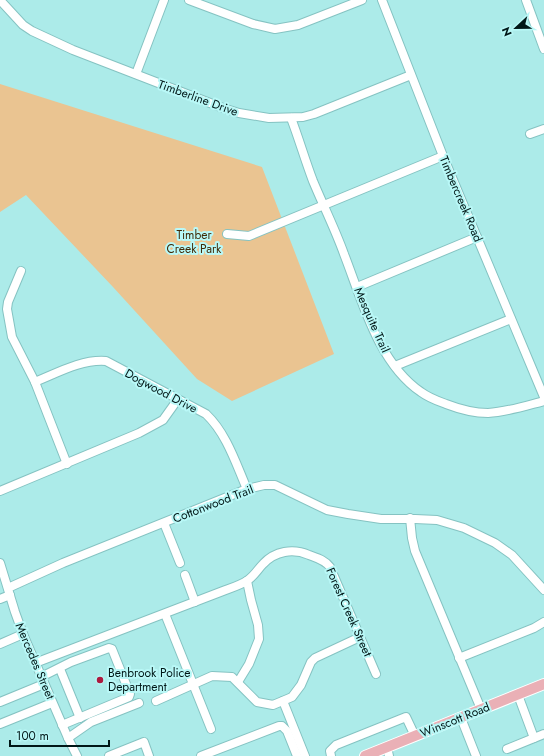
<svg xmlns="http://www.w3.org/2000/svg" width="544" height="756" viewBox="0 0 544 756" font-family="Jost,sans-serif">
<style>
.green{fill:#eac491}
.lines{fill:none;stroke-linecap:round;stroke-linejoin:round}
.minor-casing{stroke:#85c3c2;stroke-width:10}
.major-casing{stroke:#fff;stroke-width:12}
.minor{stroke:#fff;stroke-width:8}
.major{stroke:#eab0b6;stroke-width:10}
.poi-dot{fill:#ad193e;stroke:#b9f8f7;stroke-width:1.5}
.labels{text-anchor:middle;stroke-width:4;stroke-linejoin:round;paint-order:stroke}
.street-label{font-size:12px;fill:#001717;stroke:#b9f8f7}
.park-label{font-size:12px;fill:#402a07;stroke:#b9f8f7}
.poi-label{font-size:12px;fill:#001717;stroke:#b9f8f7;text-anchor:start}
</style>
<rect width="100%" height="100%" fill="#acebe9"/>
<polygon class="green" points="0,84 262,167 334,354 232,401 197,379 113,287 26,195 0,212"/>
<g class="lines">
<defs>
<g id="minor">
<polyline points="0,0 23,25 32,31 73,50 223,108 239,113 269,118 303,117 314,114 411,75"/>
<polyline points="189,0 253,24 275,29 298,25 362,0"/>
<polyline points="382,0 443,156 544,397"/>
<polyline points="526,0 544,49"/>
<polyline points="136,74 164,0"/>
<path d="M 291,118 C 299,139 305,160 313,181 C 323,205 335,229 344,254 C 362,300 378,363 421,392 C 429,398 438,401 446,404 C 459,409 474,413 488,413 C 507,412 525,406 544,401"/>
<polyline points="530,134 544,129"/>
<polyline points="227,234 249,236 443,156"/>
<polyline points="21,271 8,302 7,309 12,337 35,382 67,464"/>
<polyline points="357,287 477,237"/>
<polyline points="395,366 511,319"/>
<path d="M 35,382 C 57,373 82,359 106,361 L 206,414 C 227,434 236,464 247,489"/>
<polyline points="0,491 139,433 163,420 178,399"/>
<polyline points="410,518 412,538 415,551 481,709"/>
<polyline points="164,523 180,563"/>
<polyline points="0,563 15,612 23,634 68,738 77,756"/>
<polyline points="185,575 195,602"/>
<polyline points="8,588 63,563 247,489 264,485 275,485 327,510 348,514 381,519 415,519 437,520 464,528 495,543 512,555 544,590"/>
<polyline points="0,599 10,595"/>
<polyline points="165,614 211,729"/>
<polyline points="0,644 23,634"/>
<polyline points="459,658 534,628 544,622"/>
<path d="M 35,663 L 223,591 C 231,588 241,585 248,580 C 255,575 258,569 263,564 C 275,551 293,548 309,555 C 317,558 325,560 330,567 L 376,674"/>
<polyline points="60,669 80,718"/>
<polyline points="41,677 71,662 109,648 112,649 130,694 129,697 62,725"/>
<polyline points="238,682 249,664 259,639 258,625 251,600 247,581"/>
<polyline points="518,695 534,738"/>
<polyline points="156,701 212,676 232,677 257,702 273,705 292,697 301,685 311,662 315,658 360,637"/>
<polyline points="283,701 305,756"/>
<polyline points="0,702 44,684"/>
<polyline points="461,718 476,756"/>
<polyline points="0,724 52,703"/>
<polyline points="68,738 91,722 139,703"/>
<polyline points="387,747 389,756"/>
<polyline points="507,749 544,734"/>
<polyline points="109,756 144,742 149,756"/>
<polyline points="201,756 279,726 282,726 287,731 297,756"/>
<polyline points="331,756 330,751 336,745 406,717 415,736"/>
</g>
<polyline id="major" points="365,756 544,684"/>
</defs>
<use href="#minor" class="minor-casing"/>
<use href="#major" class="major-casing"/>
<use href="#minor" class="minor"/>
<use href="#major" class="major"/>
</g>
<circle class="poi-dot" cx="100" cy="680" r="4"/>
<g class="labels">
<g class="street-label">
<text transform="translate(198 98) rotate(20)" y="4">Timberline Drive</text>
<text transform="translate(461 199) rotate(67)" y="4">Timbercreek Road</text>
<text transform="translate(372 320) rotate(66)" y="4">Mesquite Trail</text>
<text transform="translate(161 391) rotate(28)" y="4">Dogwood Drive</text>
<text transform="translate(213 504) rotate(-21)" y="4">Cottonwood Trail</text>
<text transform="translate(349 612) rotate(66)" y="4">Forest Creek Street</text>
<text transform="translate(35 661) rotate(67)" y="4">Mercedes Street</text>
<text transform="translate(455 720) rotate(-22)" y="4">Winscott Road</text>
</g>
<g class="park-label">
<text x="194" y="239">Timber<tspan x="194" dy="14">Creek Park</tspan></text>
</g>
<g class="poi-label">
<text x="108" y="677">Benbrook Police<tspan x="108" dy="14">Department</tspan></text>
</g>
</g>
<g transform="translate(516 28) rotate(248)" stroke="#b9f8f7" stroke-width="3" paint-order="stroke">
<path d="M0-3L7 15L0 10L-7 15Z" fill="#001717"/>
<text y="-6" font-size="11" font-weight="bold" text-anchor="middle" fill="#001717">N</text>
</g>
<path d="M10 740v6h99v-6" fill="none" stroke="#001717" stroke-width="2"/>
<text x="16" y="740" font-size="12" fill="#001717" stroke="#b9f8f7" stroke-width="3" paint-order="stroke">100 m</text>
</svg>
